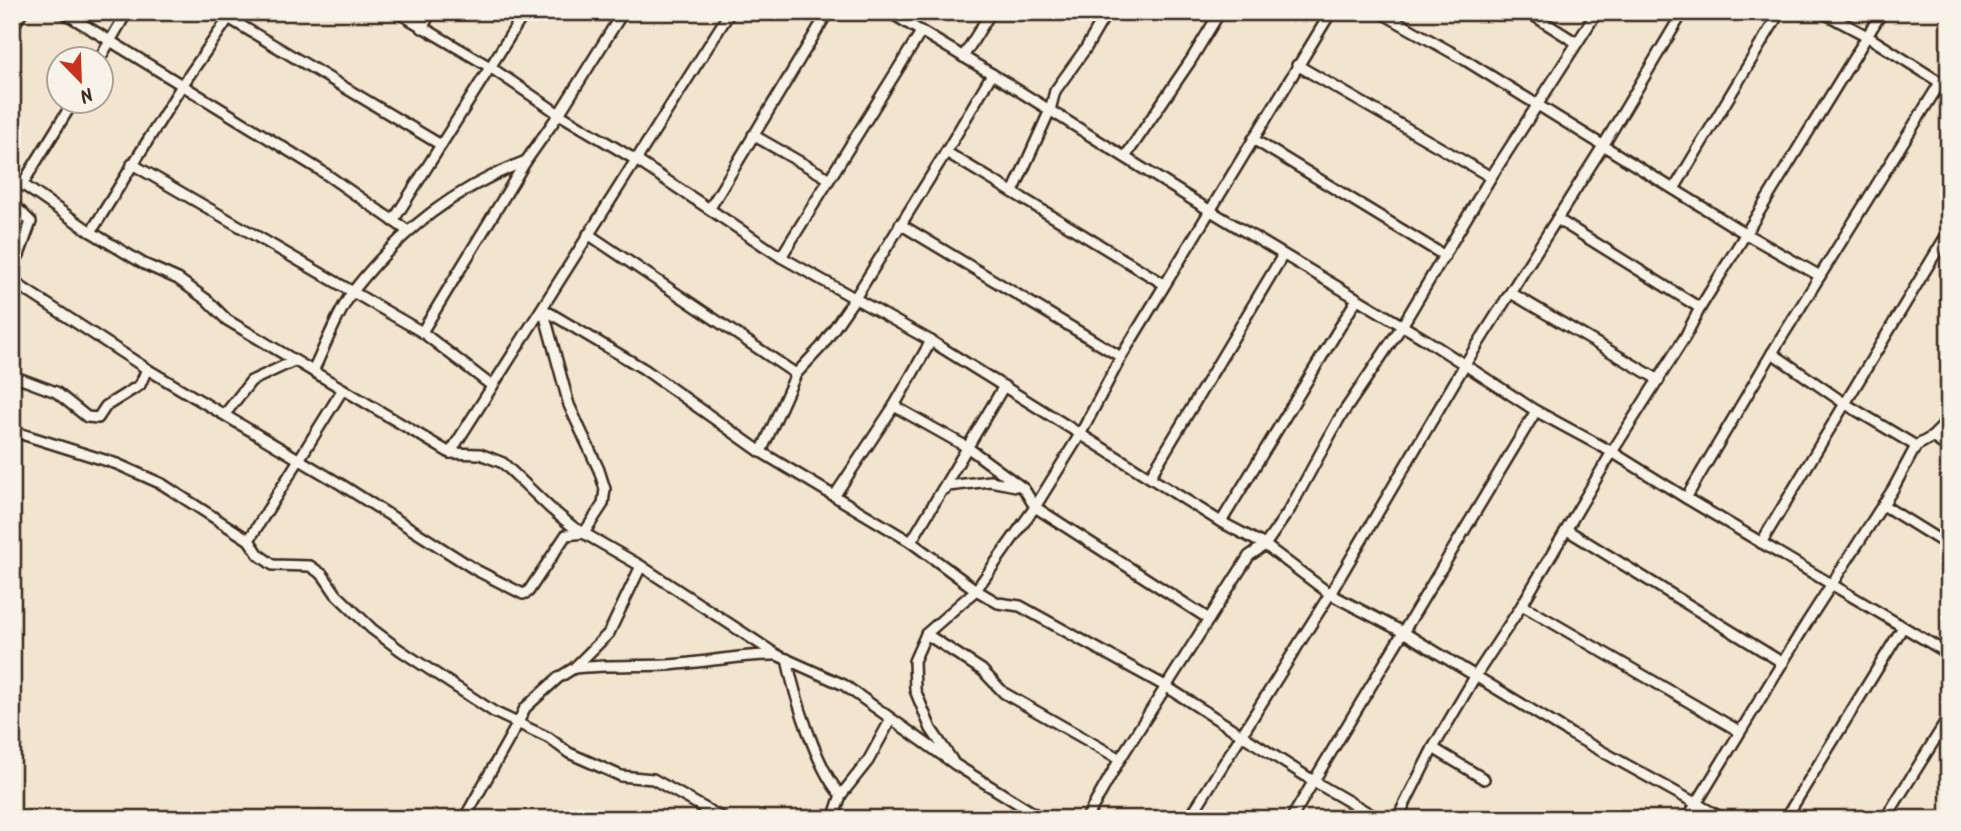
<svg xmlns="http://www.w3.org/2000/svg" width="1961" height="831" viewBox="0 0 1961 831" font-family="Kalam,sans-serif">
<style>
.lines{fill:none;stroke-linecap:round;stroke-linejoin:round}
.minor-casing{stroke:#3b2a1e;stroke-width:14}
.minor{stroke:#f7f3e8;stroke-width:9}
</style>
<rect width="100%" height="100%" fill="#f1e5cf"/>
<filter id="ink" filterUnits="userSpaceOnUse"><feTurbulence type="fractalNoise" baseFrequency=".0143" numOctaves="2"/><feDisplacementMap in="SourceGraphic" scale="14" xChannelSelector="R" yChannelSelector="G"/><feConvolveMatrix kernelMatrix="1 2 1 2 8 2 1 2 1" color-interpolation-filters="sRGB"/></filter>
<g filter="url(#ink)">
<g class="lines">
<defs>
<g id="minor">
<polyline points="63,12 320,170 408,231"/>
<polyline points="239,12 230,19 441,145"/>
<polyline points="397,12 490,67 559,114 636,160 781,257 931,341 1221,522 1265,545 1330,594 1403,632 1571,734 1724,819"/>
<polyline points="889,12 992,74 1209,210 1428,341 1536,411 1612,452 1686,498 1949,654"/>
<polyline points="1380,12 1465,60 1746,234 1820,276"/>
<polyline points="1528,12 1577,43"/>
<polyline points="1822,12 1867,36 1949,88"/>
<polyline points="422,28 431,12"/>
<polyline points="12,29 22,12"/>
<polyline points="963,57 991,12"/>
<polyline points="99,60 127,12"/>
<polyline points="1297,65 1491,177"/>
<polyline points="753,135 828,178"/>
<polyline points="1253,139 1445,256"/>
<polyline points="946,152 1164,284"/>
<polyline points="1125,157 1191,60 1220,12"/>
<polyline points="132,164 422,332 492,386"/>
<polyline points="12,177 91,232 144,264 178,279 207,300 227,320 450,453 480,454 503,463 550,508 573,527 641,566 777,655 844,685 956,765 1043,819"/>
<polyline points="23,183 73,102"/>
<polyline points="1674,189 1780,12"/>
<polyline points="1013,192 1050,110 1055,91 1086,48 1107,12"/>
<polyline points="12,203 31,222 19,255 12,265"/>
<polyline points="710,208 828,12"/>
<polyline points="1557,219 1700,308"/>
<polyline points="393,221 525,12"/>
<polyline points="900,224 1121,357"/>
<polyline points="91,232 181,87 233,12"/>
<polyline points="588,234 796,374"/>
<polyline points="781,257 921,32"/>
<polyline points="12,281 147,369 342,485 476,570 523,594 528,592 566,535 584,533 603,504 605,489 599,470 569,405 543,309"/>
<polyline points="1511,293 1659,380"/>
<polyline points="543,309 644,369 761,452 911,542 976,590 998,603 1020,606 1167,687 1315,782 1379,819"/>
<polyline points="422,332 526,161 559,114 623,12"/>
<polyline points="1772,353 1844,403 1916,446"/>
<path d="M 313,371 C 324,349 339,309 354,290 C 402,229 454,189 526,161"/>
<polyline points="12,381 21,379 56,392 87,417 98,418 106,406 140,385 147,369"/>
<polyline points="894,406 967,447 1024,489 1035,507 1209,619"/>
<polyline points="225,414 251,381 294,361"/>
<polyline points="12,431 117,464 162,484 249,540 259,555 273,565 310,566 323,575 336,594 372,629 400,650 494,712 549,738 569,753 621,776 653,779 724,819"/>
<polyline points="1932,437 1949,448"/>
<polyline points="761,452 796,374 822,346 855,298 946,152 992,74"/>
<polyline points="450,453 730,12"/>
<polyline points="1150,477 1283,255"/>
<polyline points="945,489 948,486 990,481 1016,486"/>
<polyline points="835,495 894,406 931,341"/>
<polyline points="1686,498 1772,353 1940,83"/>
<polyline points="1883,505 1949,546"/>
<polyline points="1221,522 1357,299"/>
<polyline points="1567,530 1783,663"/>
<polyline points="249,540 343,389"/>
<polyline points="911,542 1004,386"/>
<polyline points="1761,543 1949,231"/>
<polyline points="1522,605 1739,731"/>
<polyline points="926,634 982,670 1004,693 1120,759"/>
<path d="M 787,659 C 794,694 817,770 841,795 L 833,819"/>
<path d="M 574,668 C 605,665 636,666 667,665 C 704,663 741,654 777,655"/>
<polyline points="1433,748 1484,779"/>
<polyline points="952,760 931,729 915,690 914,661 926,634 976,590 1035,507 1081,433 1121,357 1331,12"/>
<polyline points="841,795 868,761 891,719"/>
<polyline points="464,819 518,723 525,708 558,678 574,668 609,633 641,566"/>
<polyline points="701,819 705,809"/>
<polyline points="1086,819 1120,759 1249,556 1265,545 1290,509 1339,419 1402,326 1491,177 1597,12"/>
<polyline points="1189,819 1330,594 1464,366 1603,146 1683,12"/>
<polyline points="1291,819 1536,411"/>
<polyline points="1397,819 1433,748 1476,675 1522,605 1612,452 1685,337 1700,308 1882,12"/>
<polyline points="1687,819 1806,624 1893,489 1916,446 1932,437 1942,427 1949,412"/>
<polyline points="1785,819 1903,627"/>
<polyline points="1885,819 1949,717"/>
</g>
</defs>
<use href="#minor" class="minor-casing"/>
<use href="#minor" class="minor"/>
</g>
</g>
<rect width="1961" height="831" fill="none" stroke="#f7f3e8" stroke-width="42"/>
<rect x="21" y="21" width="1919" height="789" fill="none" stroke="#3b2a1e" stroke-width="2.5" filter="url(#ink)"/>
<g transform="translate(80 80) rotate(157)"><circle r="33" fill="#f7f3e8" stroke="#aca397" stroke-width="2"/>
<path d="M0-5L12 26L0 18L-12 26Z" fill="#c8321e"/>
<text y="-10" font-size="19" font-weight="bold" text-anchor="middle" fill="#3b2a1e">N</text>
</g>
</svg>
